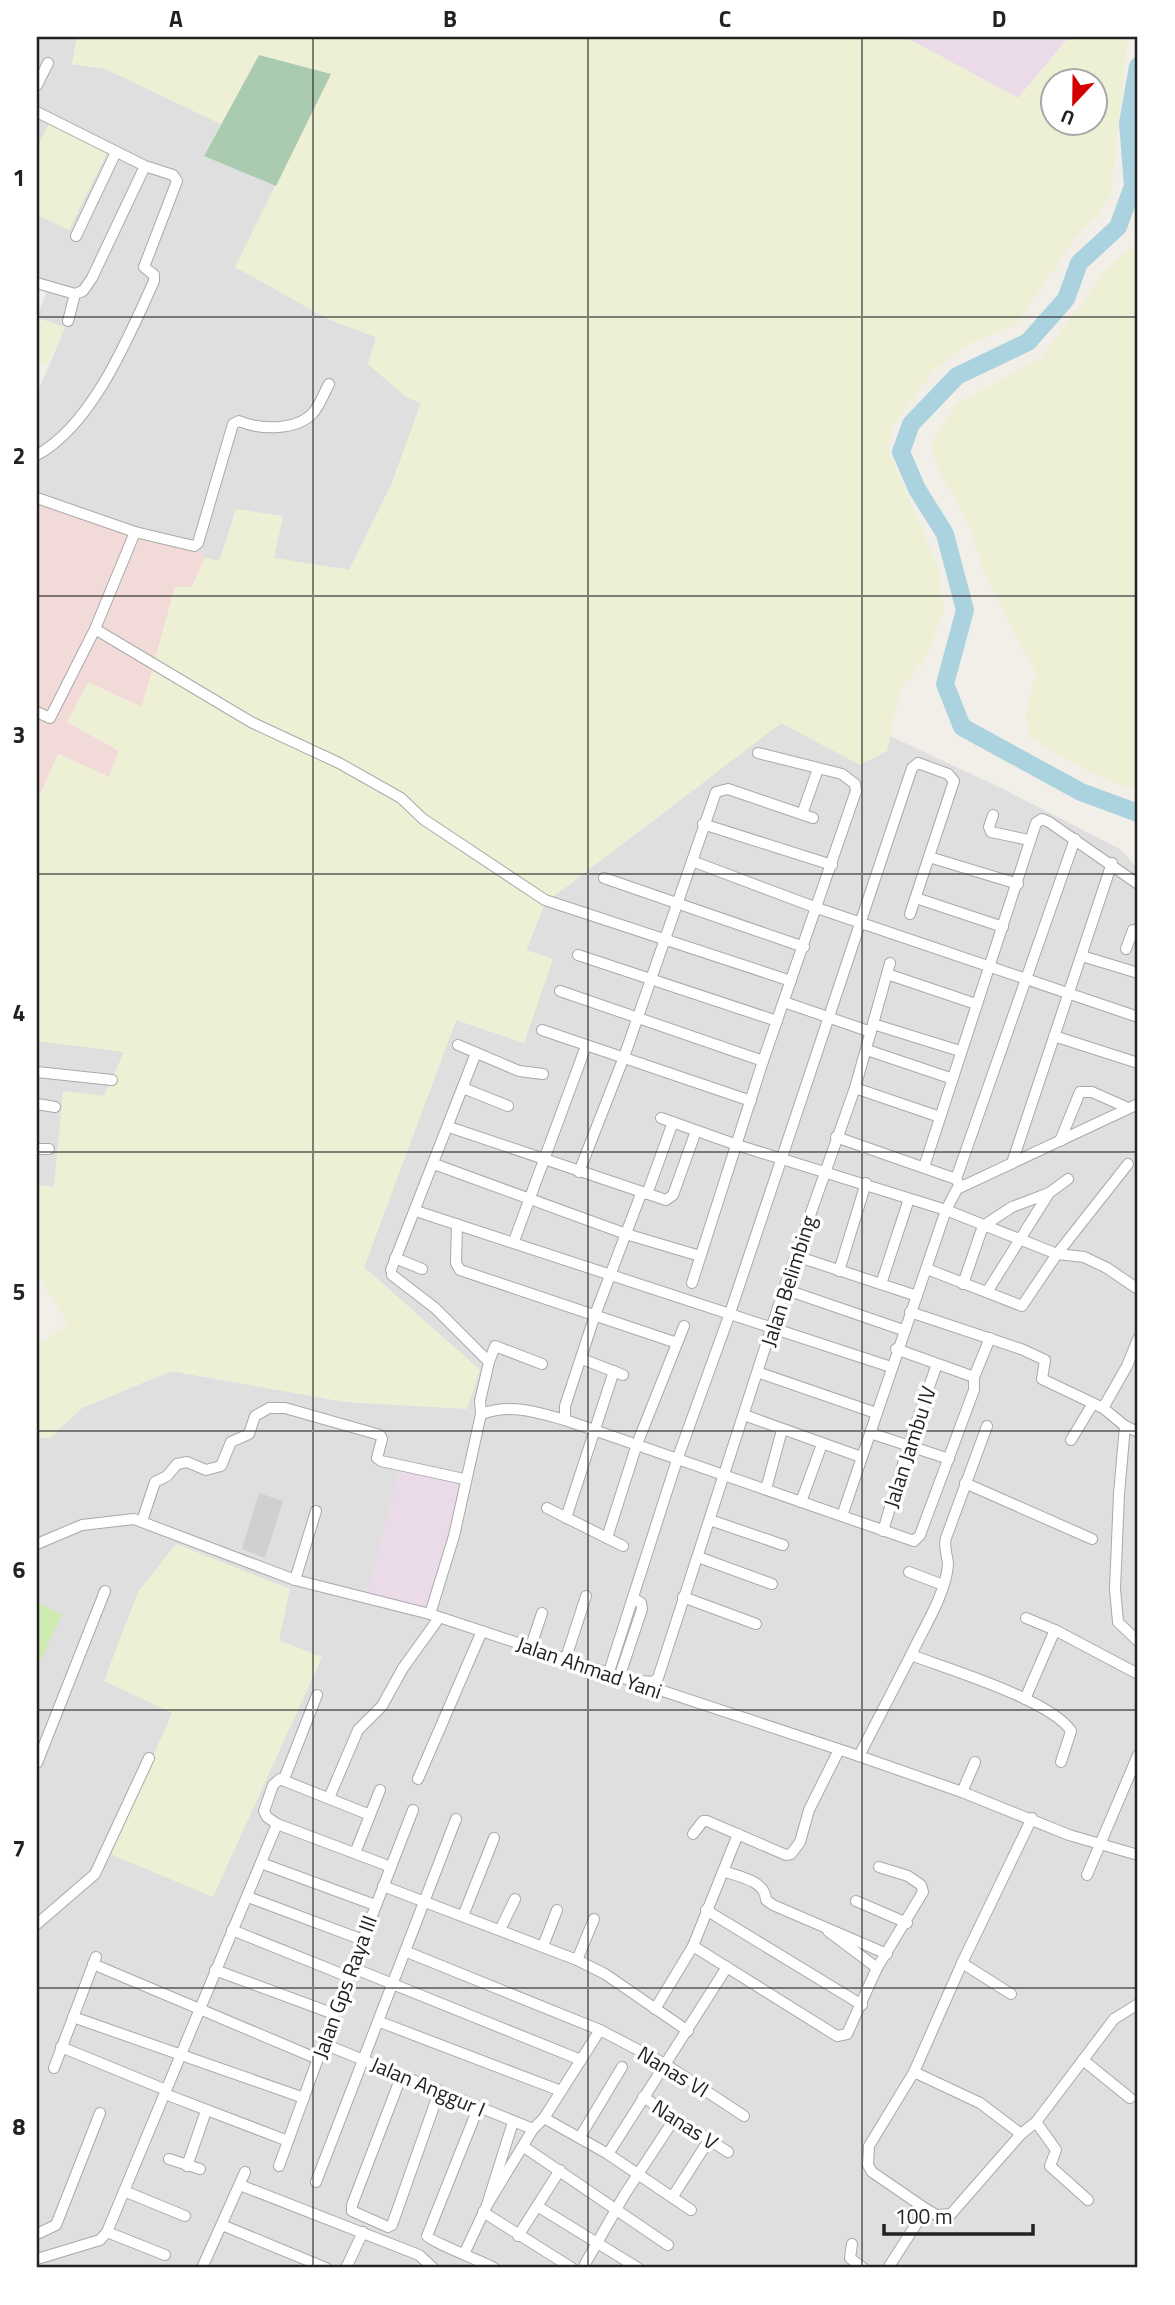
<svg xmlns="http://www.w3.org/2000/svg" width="1175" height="2305" viewBox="0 0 1175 2305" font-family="'Titillium Web',sans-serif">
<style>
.residential{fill:#e0dfdf}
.commercial{fill:#f2dad9}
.industrial{fill:#ebdbe8}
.religious{fill:#d0d0d0}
.farmland{fill:#eef0d5;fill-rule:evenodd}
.grass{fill:#cdebb0}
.cemetery{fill:#aacbaf}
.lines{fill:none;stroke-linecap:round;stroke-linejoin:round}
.river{stroke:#aad3df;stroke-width:18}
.minor-casing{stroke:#a9a9a9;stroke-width:12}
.minor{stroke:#fff;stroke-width:10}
.grid{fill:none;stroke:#222;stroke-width:2;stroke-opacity:0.55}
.labels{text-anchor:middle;stroke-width:7;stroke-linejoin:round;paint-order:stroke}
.street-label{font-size:21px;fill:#222;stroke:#fff}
.neatline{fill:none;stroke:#222;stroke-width:2.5}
.grid-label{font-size:23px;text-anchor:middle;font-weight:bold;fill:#222}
</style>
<rect width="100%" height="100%" fill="#f2efe9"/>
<g class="residential">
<polygon points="37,37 77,37 72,64 106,69 221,124 204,156 276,186 236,267 330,320 376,337 421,403 392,483 349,570 273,558 282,516 219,561 205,558 190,540 146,533 37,499 37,394 65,327 37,318 48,287 37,283 37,215 69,229 50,124 37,147"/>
<polygon points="781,723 860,764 887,751 890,736 1001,788 1120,849 1138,869 1138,2268 37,2268 37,1437 50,1438 82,1408 171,1371 346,1402 467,1408 479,1370 364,1267 456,1020 552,959 526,951 545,903"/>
<polygon points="37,1041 125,1051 104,1097 64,1091 54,1187 37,1185"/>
</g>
<polygon class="commercial" points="37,499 146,533 190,540 205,558 192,587 175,587 142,707 68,721 119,750 109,777 58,754 37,802"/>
<g class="industrial">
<polygon points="905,37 1069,37 1018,98"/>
<polygon points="399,1471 475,1483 433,1618 366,1600"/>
</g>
<polygon class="religious" points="259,1493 283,1501 265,1558 242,1549"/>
<g class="farmland">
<path d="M 77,37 L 905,37 L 1018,98 L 1069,37 L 1128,37 L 1111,194 L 1096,217 L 1074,240 L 1016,325 L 968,344 L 934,371 L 895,422 L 887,447 L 938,567 L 944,612 L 925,659 L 900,689 L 887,751 L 860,765 L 781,723 L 545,903 L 526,950 L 553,959 L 524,1043 L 456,1020 L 364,1267 L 480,1370 L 467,1409 L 346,1402 L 171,1371 L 82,1408 L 50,1438 L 37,1437 L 37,1347 L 68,1324 L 37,1273 L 37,1185 L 54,1187 L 63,1091 L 104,1096 L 124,1052 L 37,1041 L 37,802 L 58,754 L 109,777 L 119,751 L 67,722 L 88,682 L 142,707 L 175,587 L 192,587 L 205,558 L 219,561 L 236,509 L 283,516 L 274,558 L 350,570 L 392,483 L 421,403 L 407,398 L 368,364 L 376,337 L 330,320 L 235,267 L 330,74 L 259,55 L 221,124 L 106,69 L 72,64 ZM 1052,80 L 1094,80 L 1094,122 L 1052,122 Z"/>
<polygon points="49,124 108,151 69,230 37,215 37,147"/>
<polygon points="1138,242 1138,791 1088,772 1032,739 1025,719 1036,672 985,576 971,528 939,471 931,445 956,404 1041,358 1108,267"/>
<polygon points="37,318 65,327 47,365 37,360"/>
<polygon points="176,1544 290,1589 279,1640 322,1657 213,1897 110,1854 172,1713 104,1681 138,1592"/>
</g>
<polygon class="grass" points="37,1602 62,1615 37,1667"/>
<polygon class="cemetery" points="259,55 331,74 276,186 204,156"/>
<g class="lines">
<polyline class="river" points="1138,66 1128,123 1133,186 1118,227 1079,263 1066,299 1028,342 957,376 911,424 901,452 917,489 945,534 965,610 945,684 962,727 1081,792 1138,813"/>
<defs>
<g id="minor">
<polyline points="37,85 48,63"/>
<path d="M 37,112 L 145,166 L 173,175 L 177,181 L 144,267 L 154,275 L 154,281 C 128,338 93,424 37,455"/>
<polyline points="76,236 116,152"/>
<polyline points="37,283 75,294"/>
<polyline points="68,321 75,294 83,291 92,278 145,166"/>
<path d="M 37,498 L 135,532 L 194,546 L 198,543 L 233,424 L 239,421 C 260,430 296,431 313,413 C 320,405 324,393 329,384"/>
<polyline points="95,629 135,532"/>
<polyline points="37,712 50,718 95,629 251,722 339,763 401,798 423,819 545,900 791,981"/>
<polyline points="802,814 818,769"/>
<polyline points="993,815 989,827 991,832 1029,840"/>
<polyline points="703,824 832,865"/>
<polyline points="929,857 1018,884"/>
<polyline points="692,861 817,908 1138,1017"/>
<polyline points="604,878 804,947"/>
<polyline points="916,898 1003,927"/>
<polyline points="1126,949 1133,930 1138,930"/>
<polyline points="578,955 777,1021"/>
<polyline points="1082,956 1138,973"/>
<polyline points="887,974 976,1004"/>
<polyline points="560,991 763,1061"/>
<polyline points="784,1002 871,1032"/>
<polyline points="873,1024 960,1051"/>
<polyline points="542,1030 751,1101"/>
<polyline points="1054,1036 1138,1063"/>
<polyline points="458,1045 519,1071 543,1074"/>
<polyline points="867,1050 950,1078"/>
<polyline points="37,1072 112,1080"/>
<polyline points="463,1088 508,1106"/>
<polyline points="855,1088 940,1117"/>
<polyline points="37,1104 55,1107"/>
<polyline points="661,1118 737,1145 946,1210 1057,1254 1084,1257 1107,1268 1138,1289"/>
<polyline points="449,1127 666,1200 673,1195 696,1131"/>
<polyline points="836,1137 956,1179"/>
<polyline points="1060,1141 1080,1092 1092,1092 1128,1108"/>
<polyline points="37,1149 49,1149"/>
<polyline points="1012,1163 1112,863"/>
<polyline points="434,1164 626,1234 700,1256"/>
<polyline points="924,1167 1036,823 1042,819 1049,822 1138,884"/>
<polyline points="579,1172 624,1057 716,792 728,789 813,818"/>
<polyline points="960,1186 956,1179 1075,839"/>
<polyline points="641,1194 595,1315 565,1406 565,1420 914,1541 920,1535 974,1390 974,1377 990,1338"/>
<polyline points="647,1194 673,1122"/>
<polyline points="416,1211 891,1367"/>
<polyline points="457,1224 456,1263 460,1270 677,1343"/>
<polyline points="514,1241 586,1046"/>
<polyline points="796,1256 917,1296"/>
<polyline points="395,1258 422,1269"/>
<polyline points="927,1269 1022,1306 1057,1254 1128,1164"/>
<polyline points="391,1270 476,1053"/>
<polyline points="839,1271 866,1183"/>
<polyline points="392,1275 435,1308 489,1362 480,1401 481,1414"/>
<polyline points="692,1283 763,1061 856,791 855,784 842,774 758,753"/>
<polyline points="881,1284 909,1199"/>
<polyline points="963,1284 983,1226 1012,1207 1049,1193"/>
<polyline points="784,1289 903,1330"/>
<polyline points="987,1292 1049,1193 1068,1179"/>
<polyline points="910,1312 1021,1349 1045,1360 1042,1379 1103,1408"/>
<polyline points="1138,1339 1127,1366 1103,1408 1125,1426 1138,1432"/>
<polyline points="896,1349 974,1377"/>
<polyline points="582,1359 623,1375"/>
<polyline points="489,1362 495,1346 542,1364"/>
<polyline points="760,1373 876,1413"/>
<polyline points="744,1415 861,1457"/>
<polyline points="1125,1426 1119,1494 1115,1589 1118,1622 1138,1641"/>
<polyline points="870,1433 949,1459"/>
<polyline points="1071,1440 1092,1405"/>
<polyline points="965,1483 1092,1539"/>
<polyline points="766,1489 782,1430"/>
<polyline points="801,1502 822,1444"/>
<polyline points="547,1508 623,1546"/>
<polyline points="842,1516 946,1210 957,1189 1138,1104"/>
<polyline points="566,1518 614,1371"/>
<polyline points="710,1520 783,1545"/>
<polyline points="142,1521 155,1482 167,1476 177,1464 187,1462 206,1470 221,1466 231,1442 249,1434 255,1416 269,1408 285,1408 380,1435 382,1439 377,1458 381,1461 464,1479"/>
<polyline points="883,1531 908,1447 937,1364"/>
<polyline points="607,1538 637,1444 684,1326"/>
<polyline points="37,1544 82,1525 134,1519 295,1580 430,1614 859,1756 962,1792 1069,1835 1138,1855"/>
<polyline points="698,1557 772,1584"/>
<polyline points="909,1572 943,1585"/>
<polyline points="295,1580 316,1511"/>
<polyline points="683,1597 756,1624"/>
<path d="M 430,1614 L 454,1536 L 481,1414 C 511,1403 536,1412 565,1420"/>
<polyline points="1055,1630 1138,1674"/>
<polyline points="530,1649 542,1613"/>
<path d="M 911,1655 C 924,1627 945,1596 948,1565 C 948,1555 943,1549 946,1538 L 987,1426"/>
<polyline points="565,1661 586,1596"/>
<polyline points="621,1672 642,1609 641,1603 635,1599"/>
<polyline points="608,1675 677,1460 729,1316 912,768 918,763 948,774 954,781 910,914"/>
<polyline points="642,1681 653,1682 658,1678 784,1289 855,1088 890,963"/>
<polyline points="1025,1699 1055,1630 1026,1618"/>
<path d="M 859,1756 L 911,1655 C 948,1669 1051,1700 1071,1731 L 1061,1762"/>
<polyline points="37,1763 105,1591"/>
<polyline points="284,1779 317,1695"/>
<polyline points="418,1779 482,1631"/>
<polyline points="962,1792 975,1762"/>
<polyline points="329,1798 358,1730 382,1706 403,1668 439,1618"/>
<polyline points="370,1815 280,1779 273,1785 264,1811 267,1817 277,1824 391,1867"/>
<polyline points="693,1834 703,1821 707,1821 786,1855 791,1854 800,1842 809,1810 839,1750"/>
<polyline points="355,1853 380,1790"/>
<polyline points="261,1863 375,1905"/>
<path d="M 723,1871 C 739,1877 765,1880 766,1900 L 773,1905 L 887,1954"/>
<polyline points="1087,1875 1138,1755"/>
<polyline points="383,1886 577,1960 605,1974 688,2031"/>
<polyline points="248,1897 363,1940"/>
<polyline points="856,1901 907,1923"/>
<polyline points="706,1910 862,2005"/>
<polyline points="463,1916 494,1838"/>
<polyline points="37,1924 95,1874 149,1758"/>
<polyline points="232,1930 349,1977"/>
<polyline points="500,1930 515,1899"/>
<polyline points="828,1931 877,1968"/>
<polyline points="543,1946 557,1910"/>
<polyline points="693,1946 837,2036 847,2034 877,1968 923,1892 921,1885 908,1876 879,1867"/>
<polyline points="407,1952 600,2030 665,2064 744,2116"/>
<polyline points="577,1960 594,1919"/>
<polyline points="962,1963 1011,1994"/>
<polyline points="93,1964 318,2059"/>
<polyline points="353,1968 581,2060"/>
<polyline points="215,1970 334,2014"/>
<polyline points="655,2009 693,1946 738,1834"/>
<polyline points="73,2017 304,2098"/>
<polyline points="380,2022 561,2091"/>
<polyline points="324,2044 533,2129"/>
<polyline points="61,2047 166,2090"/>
<polyline points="1083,2060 1130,2098"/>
<polyline points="54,2068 96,1957"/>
<polyline points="914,2072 980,2103 1021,2134"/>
<polyline points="401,2077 352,2205 352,2211 388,2227 392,2225 439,2092"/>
<polyline points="165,2094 288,2141"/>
<polyline points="643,2097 728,2152"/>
<path d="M 478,2108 L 427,2236 C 430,2241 481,2261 494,2268"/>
<polyline points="544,2118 608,2154 691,2210"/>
<polyline points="1036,2122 1056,2150 1050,2166 1088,2200"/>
<polyline points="580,2137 622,2067"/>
<polyline points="524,2147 668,2245"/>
<polyline points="608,2154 727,1967"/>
<polyline points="169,2159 200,2169"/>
<polyline points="187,2166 206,2111"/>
<polyline points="279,2166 334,2014 413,1810"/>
<polyline points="316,2182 456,1819"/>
<polyline points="240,2185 419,2255 433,2268"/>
<polyline points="124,2191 185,2216"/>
<polyline points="673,2196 709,2140"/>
<polyline points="487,2205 533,2129 544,2118 600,2030"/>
<polyline points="537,2206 638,2268"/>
<polyline points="926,2209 872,2172 868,2165 869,2146 914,2072 962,1963 1032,1818"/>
<polyline points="483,2212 572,2268"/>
<polyline points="222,2225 326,2268"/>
<polyline points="107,2232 165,2255"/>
<polyline points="37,2234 56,2225 100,2113"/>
<polyline points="518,2236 560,2170"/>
<polyline points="852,2244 850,2258 863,2268"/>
<polyline points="465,2252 487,2205 513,2122"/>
<polyline points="37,2259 100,2240 107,2232 277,1824"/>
<polyline points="202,2268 245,2172"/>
<polyline points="346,2268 363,2232"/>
<polyline points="586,2268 585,2264 625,2194 675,2118"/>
<polyline points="888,2268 926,2209 936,2215 951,2214 1021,2134 1036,2122 1114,2019 1138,2004"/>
</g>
</defs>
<use href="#minor" class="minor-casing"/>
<use href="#minor" class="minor"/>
</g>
<path class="grid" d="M 313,37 L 313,2268M 588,37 L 588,2268M 862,37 L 862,2268M 37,317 L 1138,317M 37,596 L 1138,596M 37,874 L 1138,874M 37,1152 L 1138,1152M 37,1431 L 1138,1431M 37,1710 L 1138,1710M 37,1988 L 1138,1988"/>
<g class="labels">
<g class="street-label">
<text transform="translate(789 1281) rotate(-72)" y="7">Jalan Belimbing</text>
<text transform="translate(910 1447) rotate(-72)" y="7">Jalan Jambu IV</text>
<text transform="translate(589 1668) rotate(19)" y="7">Jalan Ahmad Yani</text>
<text transform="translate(345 1987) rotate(-70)" y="7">Jalan Gps Raya III</text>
<text transform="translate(673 2072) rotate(31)" y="7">Nanas VI</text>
<text transform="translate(428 2087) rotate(23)" y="7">Jalan Anggur I</text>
<text transform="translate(685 2125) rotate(33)" y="7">Nanas V</text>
</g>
</g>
<rect width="1175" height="2305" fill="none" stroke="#ffffff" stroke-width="77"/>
<g transform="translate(1074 102) rotate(202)"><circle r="33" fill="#ffffff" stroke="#a7a7a7" stroke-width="2"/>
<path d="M0-5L12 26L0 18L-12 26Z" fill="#d40000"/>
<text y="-10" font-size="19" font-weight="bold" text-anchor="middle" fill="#222222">U</text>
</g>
<path d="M884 2224v10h149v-10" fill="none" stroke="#222222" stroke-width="3.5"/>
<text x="895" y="2224" font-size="21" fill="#222222" stroke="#ffffff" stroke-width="5" paint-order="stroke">100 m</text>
<rect x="38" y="38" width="1098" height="2228" class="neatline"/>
<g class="grid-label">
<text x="176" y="27">A</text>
<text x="450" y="27">B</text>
<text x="725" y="27">C</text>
<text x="999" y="27">D</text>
<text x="19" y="186">1</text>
<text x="19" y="464">2</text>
<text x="19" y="743">3</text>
<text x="19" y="1021">4</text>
<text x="19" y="1300">5</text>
<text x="19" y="1578">6</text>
<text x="19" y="1857">7</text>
<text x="19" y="2135">8</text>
</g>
</svg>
